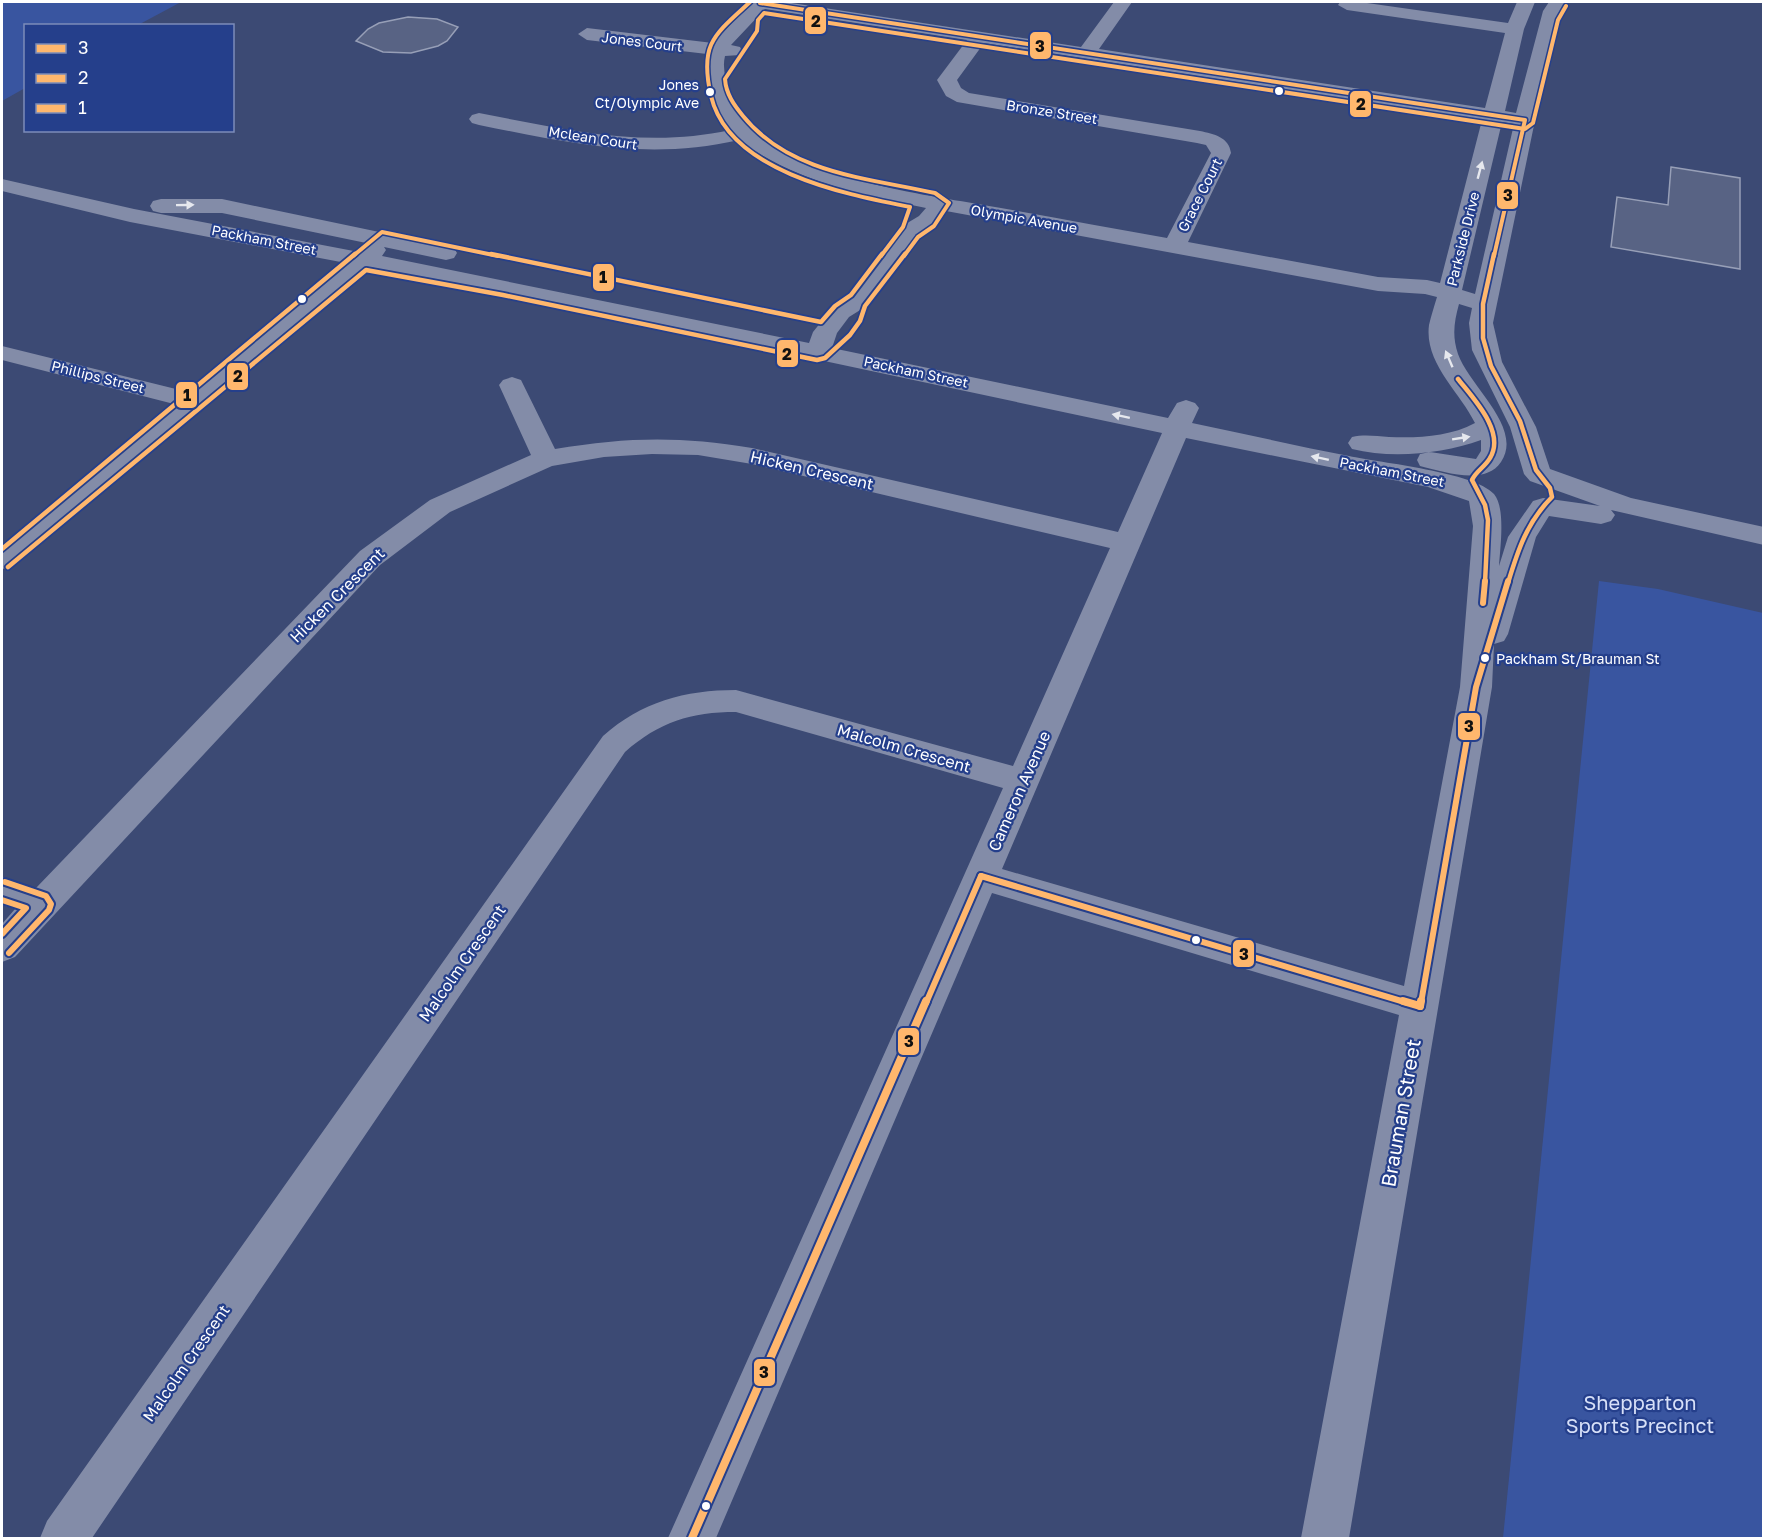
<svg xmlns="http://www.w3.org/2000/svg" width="1765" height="1540" viewBox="0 0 1765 1540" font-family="'Golos Text',sans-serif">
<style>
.green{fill:#3955a0}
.building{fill:#586384;stroke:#979fb7;stroke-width:1.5}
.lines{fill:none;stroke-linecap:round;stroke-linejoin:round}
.minor{fill:#838ca8;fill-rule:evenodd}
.bus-1-far3-casing{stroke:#253f8b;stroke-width:7}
.bus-1-far2-casing{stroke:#253f8b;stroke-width:8}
.bus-1-far1-casing{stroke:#253f8b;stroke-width:10}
.bus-1-casing{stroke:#253f8b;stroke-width:12}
.bus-2-far2-casing{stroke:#253f8b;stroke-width:7}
.bus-2-far1-casing{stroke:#253f8b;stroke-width:8}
.bus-2-casing{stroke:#253f8b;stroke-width:10}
.bus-3-far2-casing{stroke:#253f8b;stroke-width:7}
.bus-3-far1-casing{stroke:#253f8b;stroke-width:8}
.bus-3-casing{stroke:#253f8b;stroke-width:10}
.bus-1-far3{stroke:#ffb76d;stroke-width:4}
.bus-1-far2{stroke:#ffb76d;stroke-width:4.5}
.bus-1-far1{stroke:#ffb76d;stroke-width:6}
.bus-1{stroke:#ffb76d;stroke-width:8}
.bus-2-far2{stroke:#ffb76d;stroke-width:4}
.bus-2-far1{stroke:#ffb76d;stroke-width:4.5}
.bus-2{stroke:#ffb76d;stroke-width:6}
.bus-3-far2{stroke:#ffb76d;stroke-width:4}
.bus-3-far1{stroke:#ffb76d;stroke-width:4.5}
.bus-3{stroke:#ffb76d;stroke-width:6}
.oneway{fill:#e6e8ee}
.bus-dot{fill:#fff;stroke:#253f8b;stroke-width:2}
.labels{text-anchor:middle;stroke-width:4.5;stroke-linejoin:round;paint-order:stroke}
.far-street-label{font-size:14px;fill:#fff;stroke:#253f8b}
.bus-label{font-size:14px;fill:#fff;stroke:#253f8b;text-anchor:end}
.street-label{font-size:16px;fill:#fff;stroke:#253f8b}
.near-street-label{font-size:20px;fill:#fff;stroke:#253f8b}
.near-park-label{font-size:20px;fill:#d7e0f8;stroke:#253f8b}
.line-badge{stroke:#253f8b;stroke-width:2}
.pale-badge-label{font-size:16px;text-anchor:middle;font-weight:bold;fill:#111}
</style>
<rect width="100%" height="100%" fill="#3c4a74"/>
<g class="green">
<polygon points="2,2 181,2 138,25 26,26 25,88 2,101"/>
<polygon points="1599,581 1658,589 1763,613 1763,1538 1503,1538"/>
</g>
<g class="building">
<polygon points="408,17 437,19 458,27 447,41 438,46 411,53 383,52 356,41 368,29 379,23"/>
<polygon points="1671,167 1740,178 1740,269 1611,247 1617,197 1668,205"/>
</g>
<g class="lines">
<path class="minor" d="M 752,2 L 785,2 L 1081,47 L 1114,2 L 1132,2 L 1099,49 L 1485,108 L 1505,33 L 1347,10 L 1338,5 L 1340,2 L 1360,2 L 1508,23 L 1517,2 L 1535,2 L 1524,29 L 1505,111 L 1516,113 L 1543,11 L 1549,2 L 1567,2 L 1561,11 L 1544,77 L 1493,323 L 1502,362 L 1536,427 L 1550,469 L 1631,498 L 1764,527 L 1764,545 L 1611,510 L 1615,515 L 1611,521 L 1601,524 L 1549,516 L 1536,537 L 1508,634 L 1504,641 L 1494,644 L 1492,687 L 1349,1538 L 1301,1538 L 1399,1015 L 992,893 L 716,1538 L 668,1538 L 1003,788 L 736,712 C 691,712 659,722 625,752 L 92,1538 L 40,1538 L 47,1521 L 603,736 C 641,702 685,690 736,690 L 1013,766 L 1110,548 L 752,464 L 698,455 L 652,454 L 604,457 L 552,466 L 450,512 L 380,565 L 15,957 L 2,962 L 2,924 L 15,909 L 2,905 L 2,877 L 36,888 L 360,551 L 430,500 L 531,455 L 499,385 L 503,380 L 512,377 L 521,380 L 555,449 C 628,437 679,436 752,448 L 1118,532 L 1162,433 L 505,293 L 369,267 L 12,567 L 2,569 L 2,546 L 174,404 L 2,360 L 2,346 L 188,392 L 346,263 L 130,222 L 2,191 L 2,179 L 134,209 L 359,252 L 371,244 L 222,213 L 161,213 L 153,211 L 150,206 L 153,201 L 161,199 L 222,199 L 446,246 L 454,248 L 457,253 L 454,258 L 446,260 L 384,247 L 386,250 L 382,256 L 809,343 L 813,332 L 833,307 L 849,297 L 904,225 L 919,216 L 926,208 C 860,195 794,181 739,140 C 648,161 569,143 479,125 L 472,123 L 469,119 L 472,115 L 479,113 C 563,129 645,149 730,130 C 714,109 699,81 707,54 L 587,40 L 578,34 L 587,28 L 713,43 ZM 765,9 L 967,40 L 937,80 L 946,96 L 957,102 L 1197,143 L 1206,145 L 1211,153 L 1167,238 C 1112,228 1056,218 1001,208 C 926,194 753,177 729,91 C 726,80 722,68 725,56 L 740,55 L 742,51 L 740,47 L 731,45 ZM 984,43 L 1482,120 L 1440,283 L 1427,280 L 1378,277 L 1188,242 L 1231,153 C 1229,137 1214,134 1200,131 L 969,93 L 961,88 L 957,80 ZM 1502,122 L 1514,124 L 1475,294 L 1462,290 ZM 946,211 L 1378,291 L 1425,294 L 1437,297 C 1434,307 1431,316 1429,325 C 1424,363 1460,392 1475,423 C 1449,437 1418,438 1389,437 C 1376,436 1364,434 1352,437 L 1348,443 L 1352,449 C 1392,459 1442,454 1481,440 L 1481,451 L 1476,459 L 1430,452 L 1420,454 L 1417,460 L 1420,466 C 1445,472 1485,486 1501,462 C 1524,428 1469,386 1458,354 C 1452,336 1454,322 1459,304 L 1472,308 L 1469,323 L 1472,350 L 1510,427 L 1524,474 L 1530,481 L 1600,506 L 1543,498 L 1533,501 L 1508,537 L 1499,566 C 1500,549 1506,508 1494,494 C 1474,472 1381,463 1349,456 C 1297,446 1245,434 1192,423 L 1199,408 L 1195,403 L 1186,400 L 1177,403 L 1168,418 L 832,348 L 837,333 L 849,317 L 865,307 L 920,235 L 935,226 ZM 1186,438 L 1428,487 L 1469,501 L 1473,526 L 1460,687 L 1404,986 L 1002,869 Z"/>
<defs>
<polyline id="bus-1-far3" points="760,3 1525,120 1494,256"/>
<g id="bus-1-far2">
<path d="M 1494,254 L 1483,304 L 1483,338 L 1491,366 L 1520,421 L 1536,470 L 1550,488 L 1552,497 C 1527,522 1518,550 1508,583"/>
<path d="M 1458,379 C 1473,398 1506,432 1490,458 C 1485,467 1476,471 1472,480 L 1485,505 L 1488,520 L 1485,583"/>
</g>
<g id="bus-1-far1">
<polyline points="1483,603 1485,581"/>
<polyline points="981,876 1408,1003"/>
<polyline points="926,1003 981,876"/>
<polyline points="1421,1003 1476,687 1508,581"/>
</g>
<g id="bus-1">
<polyline points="1403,1001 1420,1006"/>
<polyline points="1420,1006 1421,1001"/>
<polyline points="692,1538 926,1001"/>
</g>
<path id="bus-2-far2" d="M 904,256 L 918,237 L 934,226 L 949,203 L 935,193 C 868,178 790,174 743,116 C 734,105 726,94 725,79 L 757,31 L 758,20 L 764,13 L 1525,129 L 1533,123 L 1558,20 L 1566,6"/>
<polyline id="bus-2-far1" points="8,567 366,270 503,295 817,360 825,358 850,335 860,321 865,306 905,254"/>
<polyline id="bus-2" points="2,900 26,908 2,934"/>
<g id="bus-3-far2">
<path d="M 750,2 C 714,35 699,44 711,96 C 729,172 845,194 910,207 L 903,227 L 881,256"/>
<polyline points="353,256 382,232 498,256"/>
</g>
<g id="bus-3-far1">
<polyline points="491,254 821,322 835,306 851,295 882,254"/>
<polyline points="2,549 355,254"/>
</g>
<polyline id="bus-3" points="5,882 46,896 51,904 49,910 9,953"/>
</defs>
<use href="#bus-1-far3" class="bus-1-far3-casing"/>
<use href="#bus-1-far2" class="bus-1-far2-casing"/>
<use href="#bus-1-far1" class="bus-1-far1-casing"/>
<use href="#bus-1" class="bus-1-casing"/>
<use href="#bus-2-far2" class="bus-2-far2-casing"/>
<use href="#bus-2-far1" class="bus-2-far1-casing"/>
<use href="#bus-2" class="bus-2-casing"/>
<use href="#bus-3-far2" class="bus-3-far2-casing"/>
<use href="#bus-3-far1" class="bus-3-far1-casing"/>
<use href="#bus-3" class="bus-3-casing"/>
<use href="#bus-1-far3" class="bus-1-far3"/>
<use href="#bus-1-far2" class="bus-1-far2"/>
<use href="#bus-1-far1" class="bus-1-far1"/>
<use href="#bus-1" class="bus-1"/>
<use href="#bus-2-far2" class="bus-2-far2"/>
<use href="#bus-2-far1" class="bus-2-far1"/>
<use href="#bus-2" class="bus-2"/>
<use href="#bus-3-far2" class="bus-3-far2"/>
<use href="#bus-3-far1" class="bus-3-far1"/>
<use href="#bus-3" class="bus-3"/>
</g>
<defs><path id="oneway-solid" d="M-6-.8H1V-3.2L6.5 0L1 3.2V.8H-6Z" transform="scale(1.5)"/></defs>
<g class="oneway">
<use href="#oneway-solid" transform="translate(1480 170) rotate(-75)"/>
<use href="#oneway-solid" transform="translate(185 205) rotate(-1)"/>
<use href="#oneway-solid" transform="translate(1449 359) rotate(-113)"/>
<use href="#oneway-solid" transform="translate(1121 416) rotate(-168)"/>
<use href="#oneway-solid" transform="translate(1461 438) rotate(-9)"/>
<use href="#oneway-solid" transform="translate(1320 458) rotate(-168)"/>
</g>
<g class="bus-dot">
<circle cx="1279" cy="91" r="5"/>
<circle cx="710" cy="92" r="5"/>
<circle cx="302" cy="299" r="5"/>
<circle cx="1485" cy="658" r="5"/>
<circle cx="1196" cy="940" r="5"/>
<circle cx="706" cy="1506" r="5"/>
</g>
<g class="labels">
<g class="far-street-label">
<text transform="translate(642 42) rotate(7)" y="5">Jones Court</text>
<text transform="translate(1052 112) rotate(9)" y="5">Bronze Street</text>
<text transform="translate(593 138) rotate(9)" y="5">Mclean Court</text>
<text transform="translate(1200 195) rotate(-63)" y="5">Grace Court</text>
<text transform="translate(1024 219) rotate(10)" y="5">Olympic Avenue</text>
<text transform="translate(1463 239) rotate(-76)" y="5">Parkside Drive</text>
<text transform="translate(264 240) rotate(11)" y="5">Packham Street</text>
<text transform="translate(916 372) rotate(12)" y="5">Packham Street</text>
<text transform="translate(98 377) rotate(14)" y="5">Phillips Street</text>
<text transform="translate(1392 472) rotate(11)" y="5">Packham Street</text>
</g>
<g class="bus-label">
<text x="699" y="90">Jones<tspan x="699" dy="18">Ct/Olympic Ave</tspan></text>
<text x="1496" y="664" text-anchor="start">Packham St/Brauman St</text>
</g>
<g class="street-label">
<text transform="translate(812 470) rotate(13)" y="6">Hicken Crescent</text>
<text transform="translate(337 595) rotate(-45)" y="6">Hicken Crescent</text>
<text transform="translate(904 748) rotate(16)" y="6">Malcolm Crescent</text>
<text transform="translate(1019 791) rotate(-66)" y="6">Cameron Avenue</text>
<text transform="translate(462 963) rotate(-55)" y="6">Malcolm Crescent</text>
<text transform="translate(186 1363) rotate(-55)" y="6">Malcolm Crescent</text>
</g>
<g class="near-street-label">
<text transform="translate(1401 1113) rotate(-80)" y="7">Brauman Street</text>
</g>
<g class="near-park-label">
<text x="1640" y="1410">Shepparton<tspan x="1640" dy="23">Sports Precinct</tspan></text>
</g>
</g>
<g class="line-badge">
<rect x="804" y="6" width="23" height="29" rx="6" fill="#ffb76d"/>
<rect x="1029" y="31" width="23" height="29" rx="6" fill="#ffb76d"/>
<rect x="1349" y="90" width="23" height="28" rx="6" fill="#ffb76d"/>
<rect x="1496" y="181" width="23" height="29" rx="6" fill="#ffb76d"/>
<rect x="592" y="263" width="23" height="29" rx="6" fill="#ffb76d"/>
<rect x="776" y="339" width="23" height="29" rx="6" fill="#ffb76d"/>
<rect x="226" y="362" width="23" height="29" rx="6" fill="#ffb76d"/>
<rect x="175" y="381" width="23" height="28" rx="6" fill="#ffb76d"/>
<rect x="1457" y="712" width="24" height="29" rx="6" fill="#ffb76d"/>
<rect x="1232" y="939" width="23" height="29" rx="6" fill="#ffb76d"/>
<rect x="897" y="1027" width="23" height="29" rx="6" fill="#ffb76d"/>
<rect x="753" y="1358" width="23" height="29" rx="6" fill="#ffb76d"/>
</g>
<g class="pale-badge-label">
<text x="816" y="27">2</text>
<text x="1040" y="52">3</text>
<text x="1361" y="110">2</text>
<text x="1508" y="201">3</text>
<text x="603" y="283">1</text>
<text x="787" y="360">2</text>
<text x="238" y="382">2</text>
<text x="187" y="401">1</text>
<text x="1469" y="732">3</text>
<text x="1244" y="960">3</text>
<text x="909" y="1047">3</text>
<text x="764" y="1378">3</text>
</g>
<rect width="1765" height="1540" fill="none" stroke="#ffffff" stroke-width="6"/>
<rect x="24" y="24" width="210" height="108" fill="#253f8b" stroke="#7c8cb9" stroke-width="1.5"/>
<rect x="36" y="44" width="30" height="9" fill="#ffb76d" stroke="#7c8cb9" stroke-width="1.5"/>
<text x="78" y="54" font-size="18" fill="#ffffff">3</text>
<rect x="36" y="74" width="30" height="9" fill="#ffb76d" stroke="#7c8cb9" stroke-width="1.5"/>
<text x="78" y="84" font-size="18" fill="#ffffff">2</text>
<rect x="36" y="104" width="30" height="9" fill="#ffb76d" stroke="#7c8cb9" stroke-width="1.5"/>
<text x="78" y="114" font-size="18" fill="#ffffff">1</text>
</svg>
